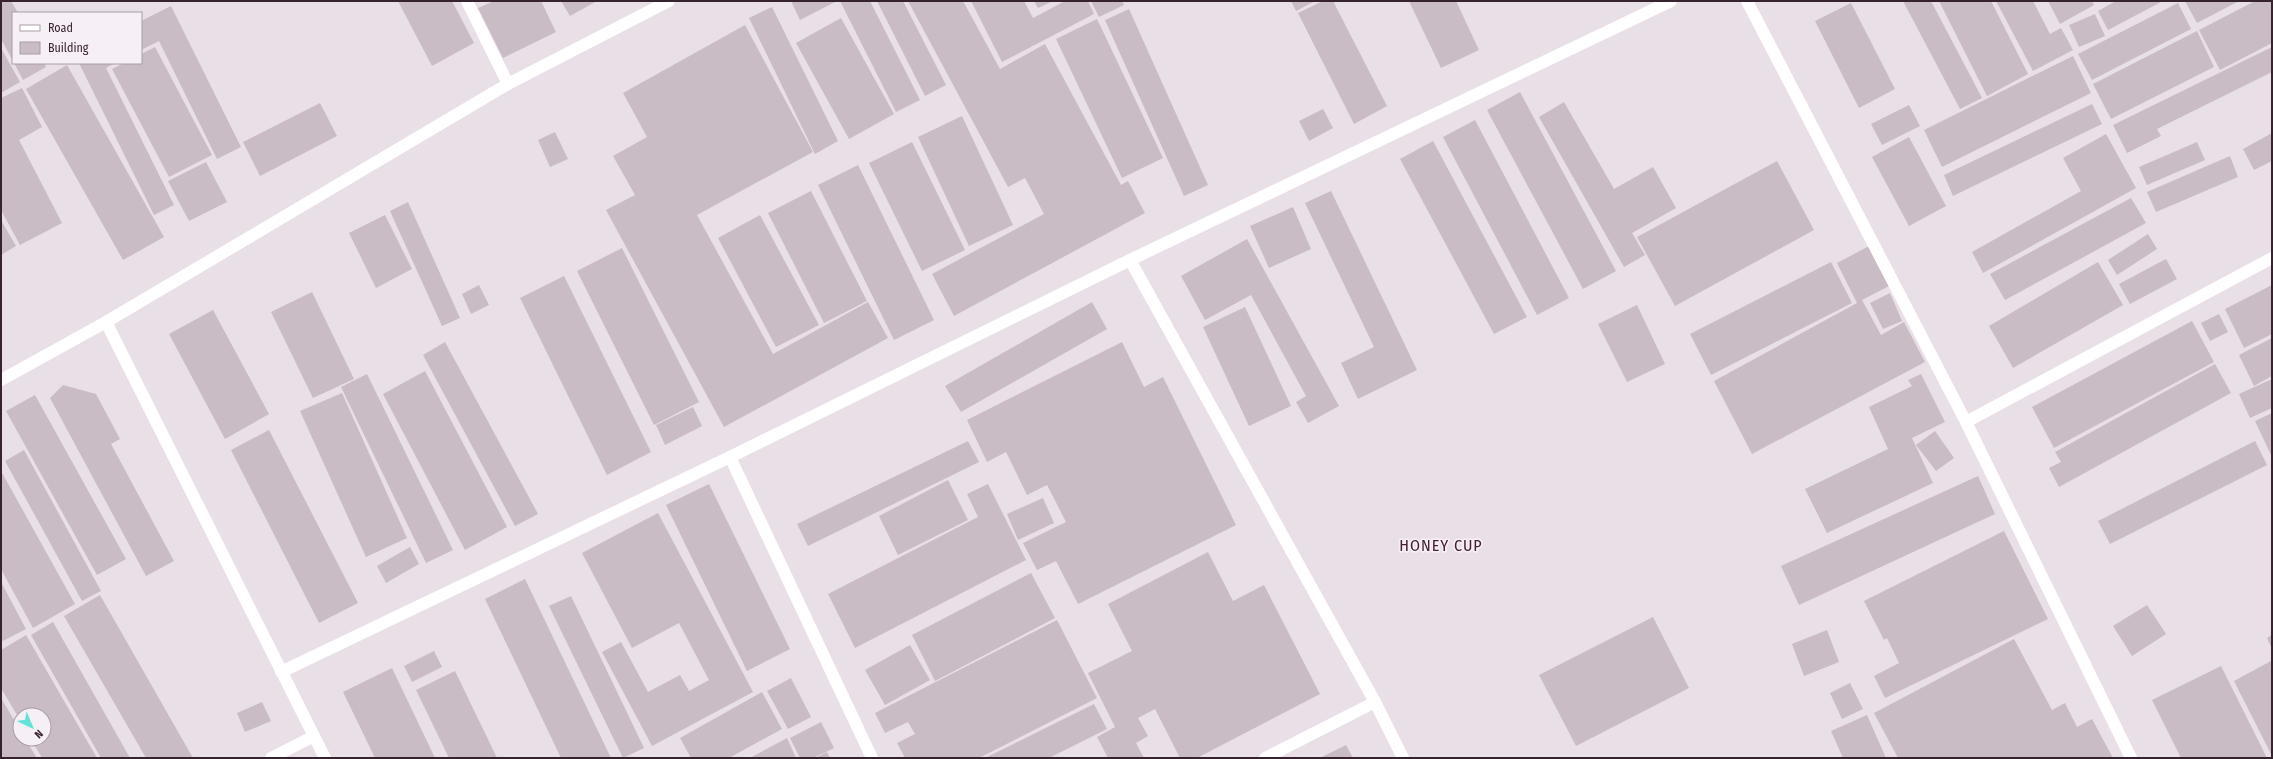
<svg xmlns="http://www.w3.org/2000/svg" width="2273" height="759" viewBox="0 0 2273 759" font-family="'Fira Sans Condensed',sans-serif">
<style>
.building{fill:#c9bcc5}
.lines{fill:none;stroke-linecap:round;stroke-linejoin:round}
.street{stroke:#fff;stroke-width:12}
.labels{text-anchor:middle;stroke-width:3.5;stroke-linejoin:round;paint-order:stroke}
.quarter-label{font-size:16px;letter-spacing:1px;fill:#472036;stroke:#f6eff5}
</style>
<rect width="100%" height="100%" fill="#e9dfe7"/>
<g class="building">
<polygon points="1,1 11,1 18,13 13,13 13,61 1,39"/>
<polygon points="398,1 452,1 474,43 432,66"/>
<polygon points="494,1 541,1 556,32 503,58 478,8"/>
<polygon points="561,1 597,1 570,16"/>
<polygon points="791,1 837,1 800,20"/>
<polygon points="840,1 870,1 920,100 896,112"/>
<polygon points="877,1 903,1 946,85 925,96"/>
<polygon points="908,1 963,1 1000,69 1045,44 1121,185 1128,181 1145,213 954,316 932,274 1044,214 1025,178 1008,187"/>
<polygon points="971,1 1024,1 1033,18 1065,1 1088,1 1094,14 1002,62"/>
<polygon points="1034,1 1053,1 1038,8"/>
<polygon points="1091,1 1122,1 1124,5 1099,17"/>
<polygon points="1291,1 1315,1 1296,11"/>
<polygon points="1323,1 1333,1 1387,106 1354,124 1298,13"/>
<polygon points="1409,1 1456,1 1479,50 1441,68"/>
<polygon points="1903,1 1931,1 1982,98 1960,109"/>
<polygon points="1939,1 1991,1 2028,74 1987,96"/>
<polygon points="1996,1 2033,1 2050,34 2061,28 2073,50 2033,71"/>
<polygon points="2048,1 2092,1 2094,5 2060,24"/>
<polygon points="2116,1 2163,1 2108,30 2098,11"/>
<polygon points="2185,1 2239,1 2197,23"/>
<polygon points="2255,1 2272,1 2272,43 2220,70 2199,30"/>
<polygon points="1851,3 1895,89 1859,108 1815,21"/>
<polygon points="2178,3 2191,29 2092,80 2078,54"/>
<polygon points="171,6 241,147 217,159 159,41 141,50 141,21"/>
<polygon points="772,7 838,141 815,154 749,18"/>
<polygon points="1129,9 1208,185 1184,196 1105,20"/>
<polygon points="2095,14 2105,36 2079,47 2069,25"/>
<polygon points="841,18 894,114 849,139 796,43"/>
<polygon points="1097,19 1163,158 1122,178 1056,39"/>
<polygon points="745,25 813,152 697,215 773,354 868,302 888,338 724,427 606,210 635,195 613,156 647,137 623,93"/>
<polygon points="2197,31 2214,67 2111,119 2093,84"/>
<polygon points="155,47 212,155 169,177 112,69 124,63 141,63 141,54"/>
<polygon points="2272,47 2272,72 2157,129 2161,136 2127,153 2113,125"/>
<polygon points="1,48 20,82 1,93"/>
<polygon points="2073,56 2091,93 1942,167 1924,130"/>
<polygon points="14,63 44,63 46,67 23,80"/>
<polygon points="79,63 115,63 106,68 174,205 154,215"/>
<polygon points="67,65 164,237 123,260 26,89"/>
<polygon points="22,88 42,127 19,140 62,223 20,245 1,210 1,98"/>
<polygon points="1520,92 1616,271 1583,289 1487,110"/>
<polygon points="1564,102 1614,189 1653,167 1676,208 1632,233 1645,255 1624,267 1539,117"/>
<polygon points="320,103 337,136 260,176 243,142"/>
<polygon points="2092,104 2102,124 1953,196 1944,175"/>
<polygon points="1909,105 1920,126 1882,145 1871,124"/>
<polygon points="1323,109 1333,128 1309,141 1299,121"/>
<polygon points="962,116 1013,225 969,246 918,137"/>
<polygon points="1475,120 1569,298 1537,315 1443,137"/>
<polygon points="555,132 568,159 550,167 538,140"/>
<polygon points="2272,133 2272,161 2254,170 2243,149"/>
<polygon points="2106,134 2136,188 1983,273 1972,252 2081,191 2063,158"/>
<polygon points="1909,137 1946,206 1909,226 1872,157"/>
<polygon points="1433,141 1527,317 1494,334 1400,159"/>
<polygon points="912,142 965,250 922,271 869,163"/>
<polygon points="2197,142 2205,160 2147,185 2139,167"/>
<polygon points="2230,156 2238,177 2156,212 2147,192"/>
<polygon points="1777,161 1814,230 1675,306 1637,237"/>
<polygon points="206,162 227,202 189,221 168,181"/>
<polygon points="858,165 934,320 894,340 818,185"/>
<polygon points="811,191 867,301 824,323 768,213"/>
<polygon points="1331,191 1417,370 1358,399 1341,363 1374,347 1305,203"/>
<polygon points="2131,198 2146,223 2005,300 1990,274"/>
<polygon points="408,202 460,318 442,326 390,211"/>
<polygon points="1293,207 1311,249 1269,268 1250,226"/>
<polygon points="385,215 412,269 376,288 349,233"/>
<polygon points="760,215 819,325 776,347 718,238"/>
<polygon points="1,220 16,246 1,255"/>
<polygon points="2148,234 2157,249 2117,275 2108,260"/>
<polygon points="1247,239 1339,406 1308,423 1296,402 1306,396 1251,295 1205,320 1181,276"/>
<polygon points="1873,244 1893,284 1862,300 1881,335 1904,322 1925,362 1752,454 1714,381 1857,303 1837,263"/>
<polygon points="622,248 699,402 654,425 577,271"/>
<polygon points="2166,259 2177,279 2130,304 2119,284"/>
<polygon points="1831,262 1852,303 1711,375 1690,334"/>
<polygon points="2098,262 2123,305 2013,368 1989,326"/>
<polygon points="564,276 651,452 607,475 520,298"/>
<polygon points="479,285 489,305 471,314 462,294"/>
<polygon points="2272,285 2272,334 2244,348 2225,309"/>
<polygon points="312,292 354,379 313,398 271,312"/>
<polygon points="1890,293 1902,321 1883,329 1870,303"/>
<polygon points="1092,302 1107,329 961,412 945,386"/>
<polygon points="1637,305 1665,364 1627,382 1598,324"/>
<polygon points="1245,307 1291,406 1249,426 1203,327"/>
<polygon points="213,310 269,414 225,439 169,334"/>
<polygon points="2219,314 2228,332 2210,341 2201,323"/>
<polygon points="2192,321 2214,362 2054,448 2032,407"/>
<polygon points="2272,338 2272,376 2254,386 2239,355"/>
<polygon points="445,342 538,514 515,526 423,355"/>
<polygon points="1122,342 1144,387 1163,377 1236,525 1078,604 1056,561 1037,570 1023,543 1066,522 1047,485 1027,495 1006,452 987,462 967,420"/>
<polygon points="2215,364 2231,393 2059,487 2049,468 2061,462 2055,452"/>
<polygon points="425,371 507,527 465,550 383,394"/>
<polygon points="367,374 453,550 426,563 341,387"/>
<polygon points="1921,374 1945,422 1912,438 1933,483 1827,533 1805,489 1888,449 1869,407 1912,386 1908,380"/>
<polygon points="2272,379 2272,408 2250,418 2239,394"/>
<polygon points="63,385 96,394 120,439 111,444 174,561 146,576 50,398"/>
<polygon points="342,393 407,538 366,557 300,411"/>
<polygon points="35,395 126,559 97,575 6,411"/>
<polygon points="693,407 702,426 665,445 656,425"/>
<polygon points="2272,413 2272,457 2255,421"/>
<polygon points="269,430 358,603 319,623 231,450"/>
<polygon points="1935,431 1954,458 1936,471 1916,445"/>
<polygon points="968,441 979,462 808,546 797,524"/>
<polygon points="2255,441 2267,465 2110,544 2098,521"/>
<polygon points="24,450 101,591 82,601 5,461"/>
<polygon points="1,471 75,604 33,628 1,569"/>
<polygon points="1978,476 1995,514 1799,605 1781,566"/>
<polygon points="948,480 968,520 898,555 879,516"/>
<polygon points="709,484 790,649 747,671 666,505"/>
<polygon points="988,484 1026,560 855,648 828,594 978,517 967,494"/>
<polygon points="1043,498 1054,523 1018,540 1007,514"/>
<polygon points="658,513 753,692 652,746 602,652 621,642 648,692 680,675 689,691 709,680 679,623 632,648 582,553"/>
<polygon points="2004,531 2048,619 1885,698 1874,676 1899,663 1887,638 1884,640 1864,601"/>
<polygon points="410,547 419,564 386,583 377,566"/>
<polygon points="1208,552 1233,601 1264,585 1320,694 1197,758 1180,758 1155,709 1138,718 1148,736 1136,743 1144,758 1108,758 1097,737 1115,727 1088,673 1132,651 1108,604"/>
<polygon points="1031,573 1055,618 935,681 912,635"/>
<polygon points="525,579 611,758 561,758 485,599"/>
<polygon points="1,582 26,629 3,641 1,638"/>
<polygon points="100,595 193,758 146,758 64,616"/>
<polygon points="571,596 644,748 623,758 549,606"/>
<polygon points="2147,605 2166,634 2132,656 2113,626"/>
<polygon points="1653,617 1689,688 1576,746 1539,675"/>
<polygon points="1057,620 1097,698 979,758 905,758 897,743 915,734 908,722 885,733 875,713"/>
<polygon points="53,622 130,758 101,758 31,635"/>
<polygon points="1827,630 1839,662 1804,676 1792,644"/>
<polygon points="26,635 97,758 42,758 31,739 44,739 44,715 20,715 20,720 1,688 1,650"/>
<polygon points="2272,635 2272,649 2267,638"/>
<polygon points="2014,639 2052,710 2065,703 2077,727 2092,719 2113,758 1898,758 1874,713"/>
<polygon points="910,645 930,680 885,705 865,670"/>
<polygon points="434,651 442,667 412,682 404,666"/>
<polygon points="2271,661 2272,663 2272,756 2234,681"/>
<polygon points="2221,666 2267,758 2181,758 2152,700"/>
<polygon points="392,668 435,758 375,758 343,692"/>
<polygon points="455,671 497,758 449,758 416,690"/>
<polygon points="791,678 811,717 788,729 767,691"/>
<polygon points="1850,683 1863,709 1842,719 1830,693"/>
<polygon points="762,692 782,729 729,758 691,758 680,738"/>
<polygon points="1,698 20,730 20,739 25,739 37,758 1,758"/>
<polygon points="262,702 271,721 245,732 237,713"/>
<polygon points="1094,704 1107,729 1049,758 985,758"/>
<polygon points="1867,715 1886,758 1843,758 1831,731"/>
<polygon points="821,722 834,748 814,758 800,758 790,738"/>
<polygon points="787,738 796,758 750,758"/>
<polygon points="1346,745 1353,758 1320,758"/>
<polygon points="827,752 830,758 816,758"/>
</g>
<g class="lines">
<g class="street">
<polyline points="467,1 508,84"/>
<polyline points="1747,1 1966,422"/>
<polyline points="106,322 325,758"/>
<polyline points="1,380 106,322 508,84 669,1"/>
<polyline points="730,457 1130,260"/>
<polyline points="281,672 730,457 872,758"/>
<polyline points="271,758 314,736"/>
<polyline points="1265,758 1375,702"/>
<polyline points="1403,758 1375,702 1130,260 1671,1"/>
<polyline points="2131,758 1966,422 2272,258"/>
</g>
</g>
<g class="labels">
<g class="quarter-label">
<text x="1441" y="551">HONEY CUP</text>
</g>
</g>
<rect width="2273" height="759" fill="none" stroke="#37222f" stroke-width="4"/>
<rect x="12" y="12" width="130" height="52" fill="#f6eff5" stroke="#aa9da6"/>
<rect x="20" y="25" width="20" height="6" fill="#ffffff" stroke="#aa9da6"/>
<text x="48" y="32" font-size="12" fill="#37222f">Road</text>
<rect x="20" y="42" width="20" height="12" fill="#c9bcc5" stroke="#aa9da6"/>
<text x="48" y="52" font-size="12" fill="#37222f">Building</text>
<g transform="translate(32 727) rotate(136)"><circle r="19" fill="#f6eff5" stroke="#aa9da6"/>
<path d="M0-3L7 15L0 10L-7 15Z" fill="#62e3d8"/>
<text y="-6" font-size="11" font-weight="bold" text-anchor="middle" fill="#37222f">N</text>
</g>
</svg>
